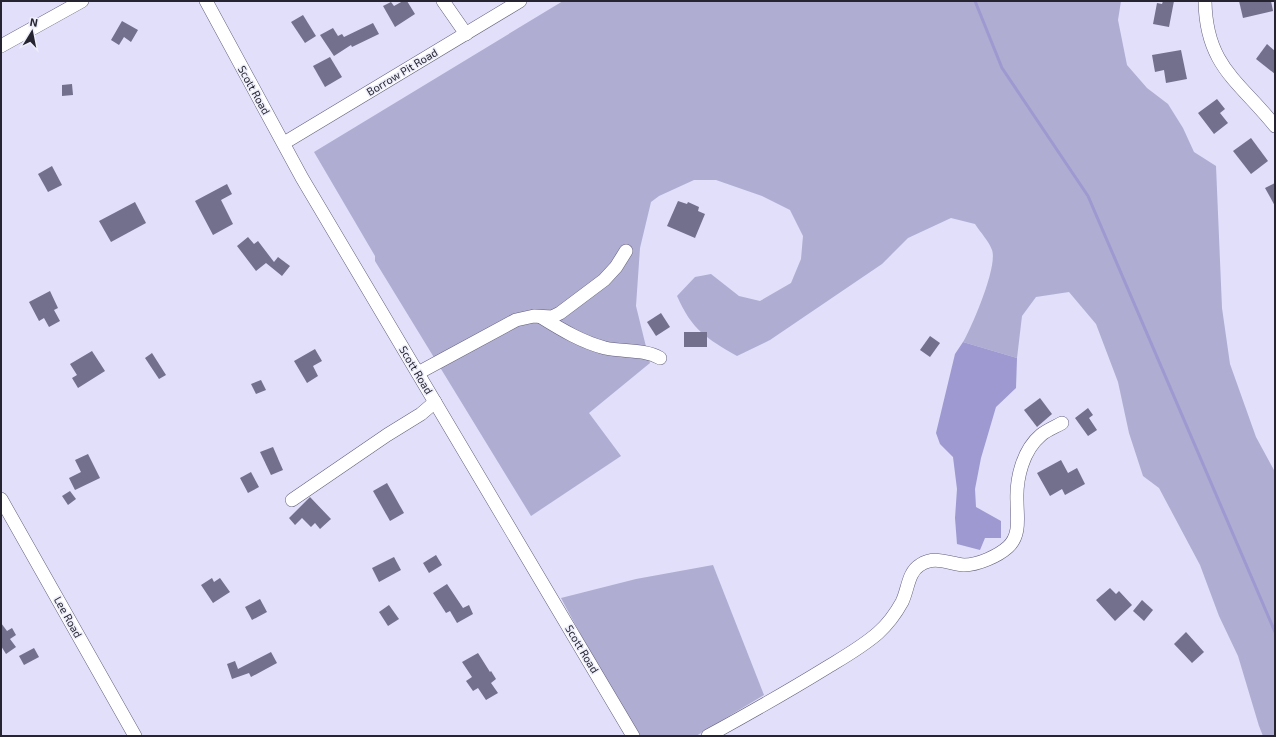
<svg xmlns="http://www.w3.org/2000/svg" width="1276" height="737" viewBox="0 0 1276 737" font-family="'Exo 2',sans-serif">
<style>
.green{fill:#afadd2}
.water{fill:#9e99d0}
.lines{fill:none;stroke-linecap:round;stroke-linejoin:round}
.stream{stroke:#9e99d0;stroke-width:3}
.building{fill:#72708d}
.minor-casing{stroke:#625f7c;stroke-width:14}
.minor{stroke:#fff;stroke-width:13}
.labels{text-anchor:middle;stroke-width:3;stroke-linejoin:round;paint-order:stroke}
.street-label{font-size:11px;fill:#252430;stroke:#eeeefb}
</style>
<rect width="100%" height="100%" fill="#e1dffa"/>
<g class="green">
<path d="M 563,1 L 1121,1 L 1118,20 L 1127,65 L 1147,88 L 1168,104 L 1183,128 L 1194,152 L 1216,166 L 1222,308 L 1230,364 L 1256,437 L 1275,472 L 1275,736 L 1263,736 L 1259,726 L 1238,656 L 1219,616 L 1200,565 L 1159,488 L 1143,476 L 1129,433 L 1118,382 L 1096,324 L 1069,292 L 1036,297 L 1022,316 L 1017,358 L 963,342 C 972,327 998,266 992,250 C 989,241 980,232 975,224 L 951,218 L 908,238 L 882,264 L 770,340 L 737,356 C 706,338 692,330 677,296 L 695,277 L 711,274 L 739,296 L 760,301 L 791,283 L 801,259 L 803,236 L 790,210 L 762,196 L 716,180 L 694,180 L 659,196 L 651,202 L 640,248 L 636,306 L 650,363 L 589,413 L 621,456 L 531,516 L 375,261 L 375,256 L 314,152 Z"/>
<polygon points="713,565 764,695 696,736 635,736 561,598 636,579"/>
</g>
<polygon class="water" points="963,342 1017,358 1016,388 996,407 981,458 975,489 976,507 1001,521 1001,538 985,538 980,550 957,544 955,518 957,489 953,457 940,444 936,433 955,354"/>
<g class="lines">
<polyline class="stream" points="975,1 1002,68 1088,196 1275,632"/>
</g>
<g class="building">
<polygon points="403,1 407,1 415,14 395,27 383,6 391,2 394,6"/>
<polygon points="1163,1 1174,1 1169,27 1153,24 1157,3 1162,4"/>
<polygon points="1239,1 1271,1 1273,11 1243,18"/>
<polygon points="303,15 316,36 305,43 291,22"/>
<polygon points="122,21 138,30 131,42 124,37 119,45 111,40"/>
<polygon points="373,23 379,34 352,47 351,45 334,56 320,35 333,28 338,36 342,34 344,37"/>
<polygon points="1267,44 1275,51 1275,74 1256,59"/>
<polygon points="1181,50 1187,79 1166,83 1164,70 1155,72 1152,55"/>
<polygon points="330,57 342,77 325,87 313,66"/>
<polygon points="72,84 73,95 62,96 62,85"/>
<polygon points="1217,99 1225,109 1220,113 1228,123 1214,134 1198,113"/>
<polygon points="1251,138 1268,161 1251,174 1233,151"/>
<polygon points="52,166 62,185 48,192 38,174"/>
<polygon points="1275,183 1275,206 1265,188"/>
<polygon points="227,184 232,194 221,200 233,224 213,235 195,201"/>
<polygon points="678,201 687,204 688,202 699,207 698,211 705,214 695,238 667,226"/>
<polygon points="135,202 146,223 111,242 99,221"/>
<polygon points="248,237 254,244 258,241 274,262 278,257 290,266 282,276 266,263 256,271 237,246"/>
<polygon points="50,291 58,308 54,310 60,321 49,327 44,318 39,321 29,302"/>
<polygon points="661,313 670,327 656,336 647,322"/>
<rect x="684" y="332" width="23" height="15"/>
<polygon points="930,336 940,343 930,357 920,350"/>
<polygon points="315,349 322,361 313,366 318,376 307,383 294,361"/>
<polygon points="92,351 105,371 78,388 72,378 77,375 70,364"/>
<polygon points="152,353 166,375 159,379 145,358"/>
<polygon points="261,380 266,390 256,394 251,384"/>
<polygon points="1040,398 1052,414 1037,427 1024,410"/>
<polygon points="1088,408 1093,415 1089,418 1097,430 1088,436 1075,418"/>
<polygon points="273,447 283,470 271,475 260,452"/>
<polygon points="88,454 100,478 75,490 69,478 81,472 75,460"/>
<polygon points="1061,460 1068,473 1077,468 1085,484 1065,495 1062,489 1050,496 1037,473"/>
<polygon points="251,472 259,487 248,493 240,478"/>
<polygon points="387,483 404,513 390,521 373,491"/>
<polygon points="70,491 76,499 68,505 62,496"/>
<polygon points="310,497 331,519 320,529 315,523 311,527 302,518 295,525 289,518"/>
<polygon points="436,555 442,565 429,573 423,563"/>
<polygon points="394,557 401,570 379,582 372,568"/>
<polygon points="212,578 214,582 220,578 230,592 213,603 201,585"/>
<polygon points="447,584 463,608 469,605 473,614 457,623 450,611 446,613 433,593"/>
<polygon points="1110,588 1116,594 1119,591 1132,605 1115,621 1096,600"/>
<polygon points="260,599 267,612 252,620 245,607"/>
<polygon points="1142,600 1153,610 1144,621 1133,611"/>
<polygon points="389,605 399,619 388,626 379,612"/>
<polygon points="1,623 7,631 12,628 16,635 10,639 16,647 6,654 1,646"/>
<polygon points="1186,632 1204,652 1192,663 1174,644"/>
<polygon points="34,648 39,657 24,665 19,656"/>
<polygon points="271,652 277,663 251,677 249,673 232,679 227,664 235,661 238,669"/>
<polygon points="478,653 490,672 491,671 496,679 491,683 498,693 486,700 478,688 473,691 466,681 472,677 462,662"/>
</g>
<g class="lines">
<defs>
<g id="minor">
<polyline points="206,1 302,178 633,736"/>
<polyline points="443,1 466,34"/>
<path d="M 1205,1 C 1206,66 1239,81 1275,126"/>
<polyline points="1,46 82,1"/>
<polyline points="284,143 520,1"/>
<path d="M 541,317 C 562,330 582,342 605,348 C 623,352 644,349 660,358"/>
<polyline points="418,373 516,320 534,316 552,317 560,313 604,280 616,267 626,251"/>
<polyline points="1,499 135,736"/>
<polyline points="292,500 387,435 421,414 435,402"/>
<path d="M 708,736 C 748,714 787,692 826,668 C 844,657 862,647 878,633 C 888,624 896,613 902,602 C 908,590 908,572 920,565 C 935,555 949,564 964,565 C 978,565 998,556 1008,547 C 1021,535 1017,517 1017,501 C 1016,478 1023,450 1041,435 C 1047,430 1055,427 1062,423"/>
</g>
</defs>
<use href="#minor" class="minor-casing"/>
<use href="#minor" class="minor"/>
</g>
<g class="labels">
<g class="street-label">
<text transform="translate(402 72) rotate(-31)" y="4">Borrow Pit Road</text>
<text transform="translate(254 90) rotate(61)" y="4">Scott Road</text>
<text transform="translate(416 370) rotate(59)" y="4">Scott Road</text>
<text transform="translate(68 617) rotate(61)" y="4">Lee Road</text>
<text transform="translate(582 649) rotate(59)" y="4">Scott Road</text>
</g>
</g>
<rect width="1276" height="737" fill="none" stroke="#252430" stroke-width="4"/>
<g transform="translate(32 32) rotate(10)" stroke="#eeeefb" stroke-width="3" paint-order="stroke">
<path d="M0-3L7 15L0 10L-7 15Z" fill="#252430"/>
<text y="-6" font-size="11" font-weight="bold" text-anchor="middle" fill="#252430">N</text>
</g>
</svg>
